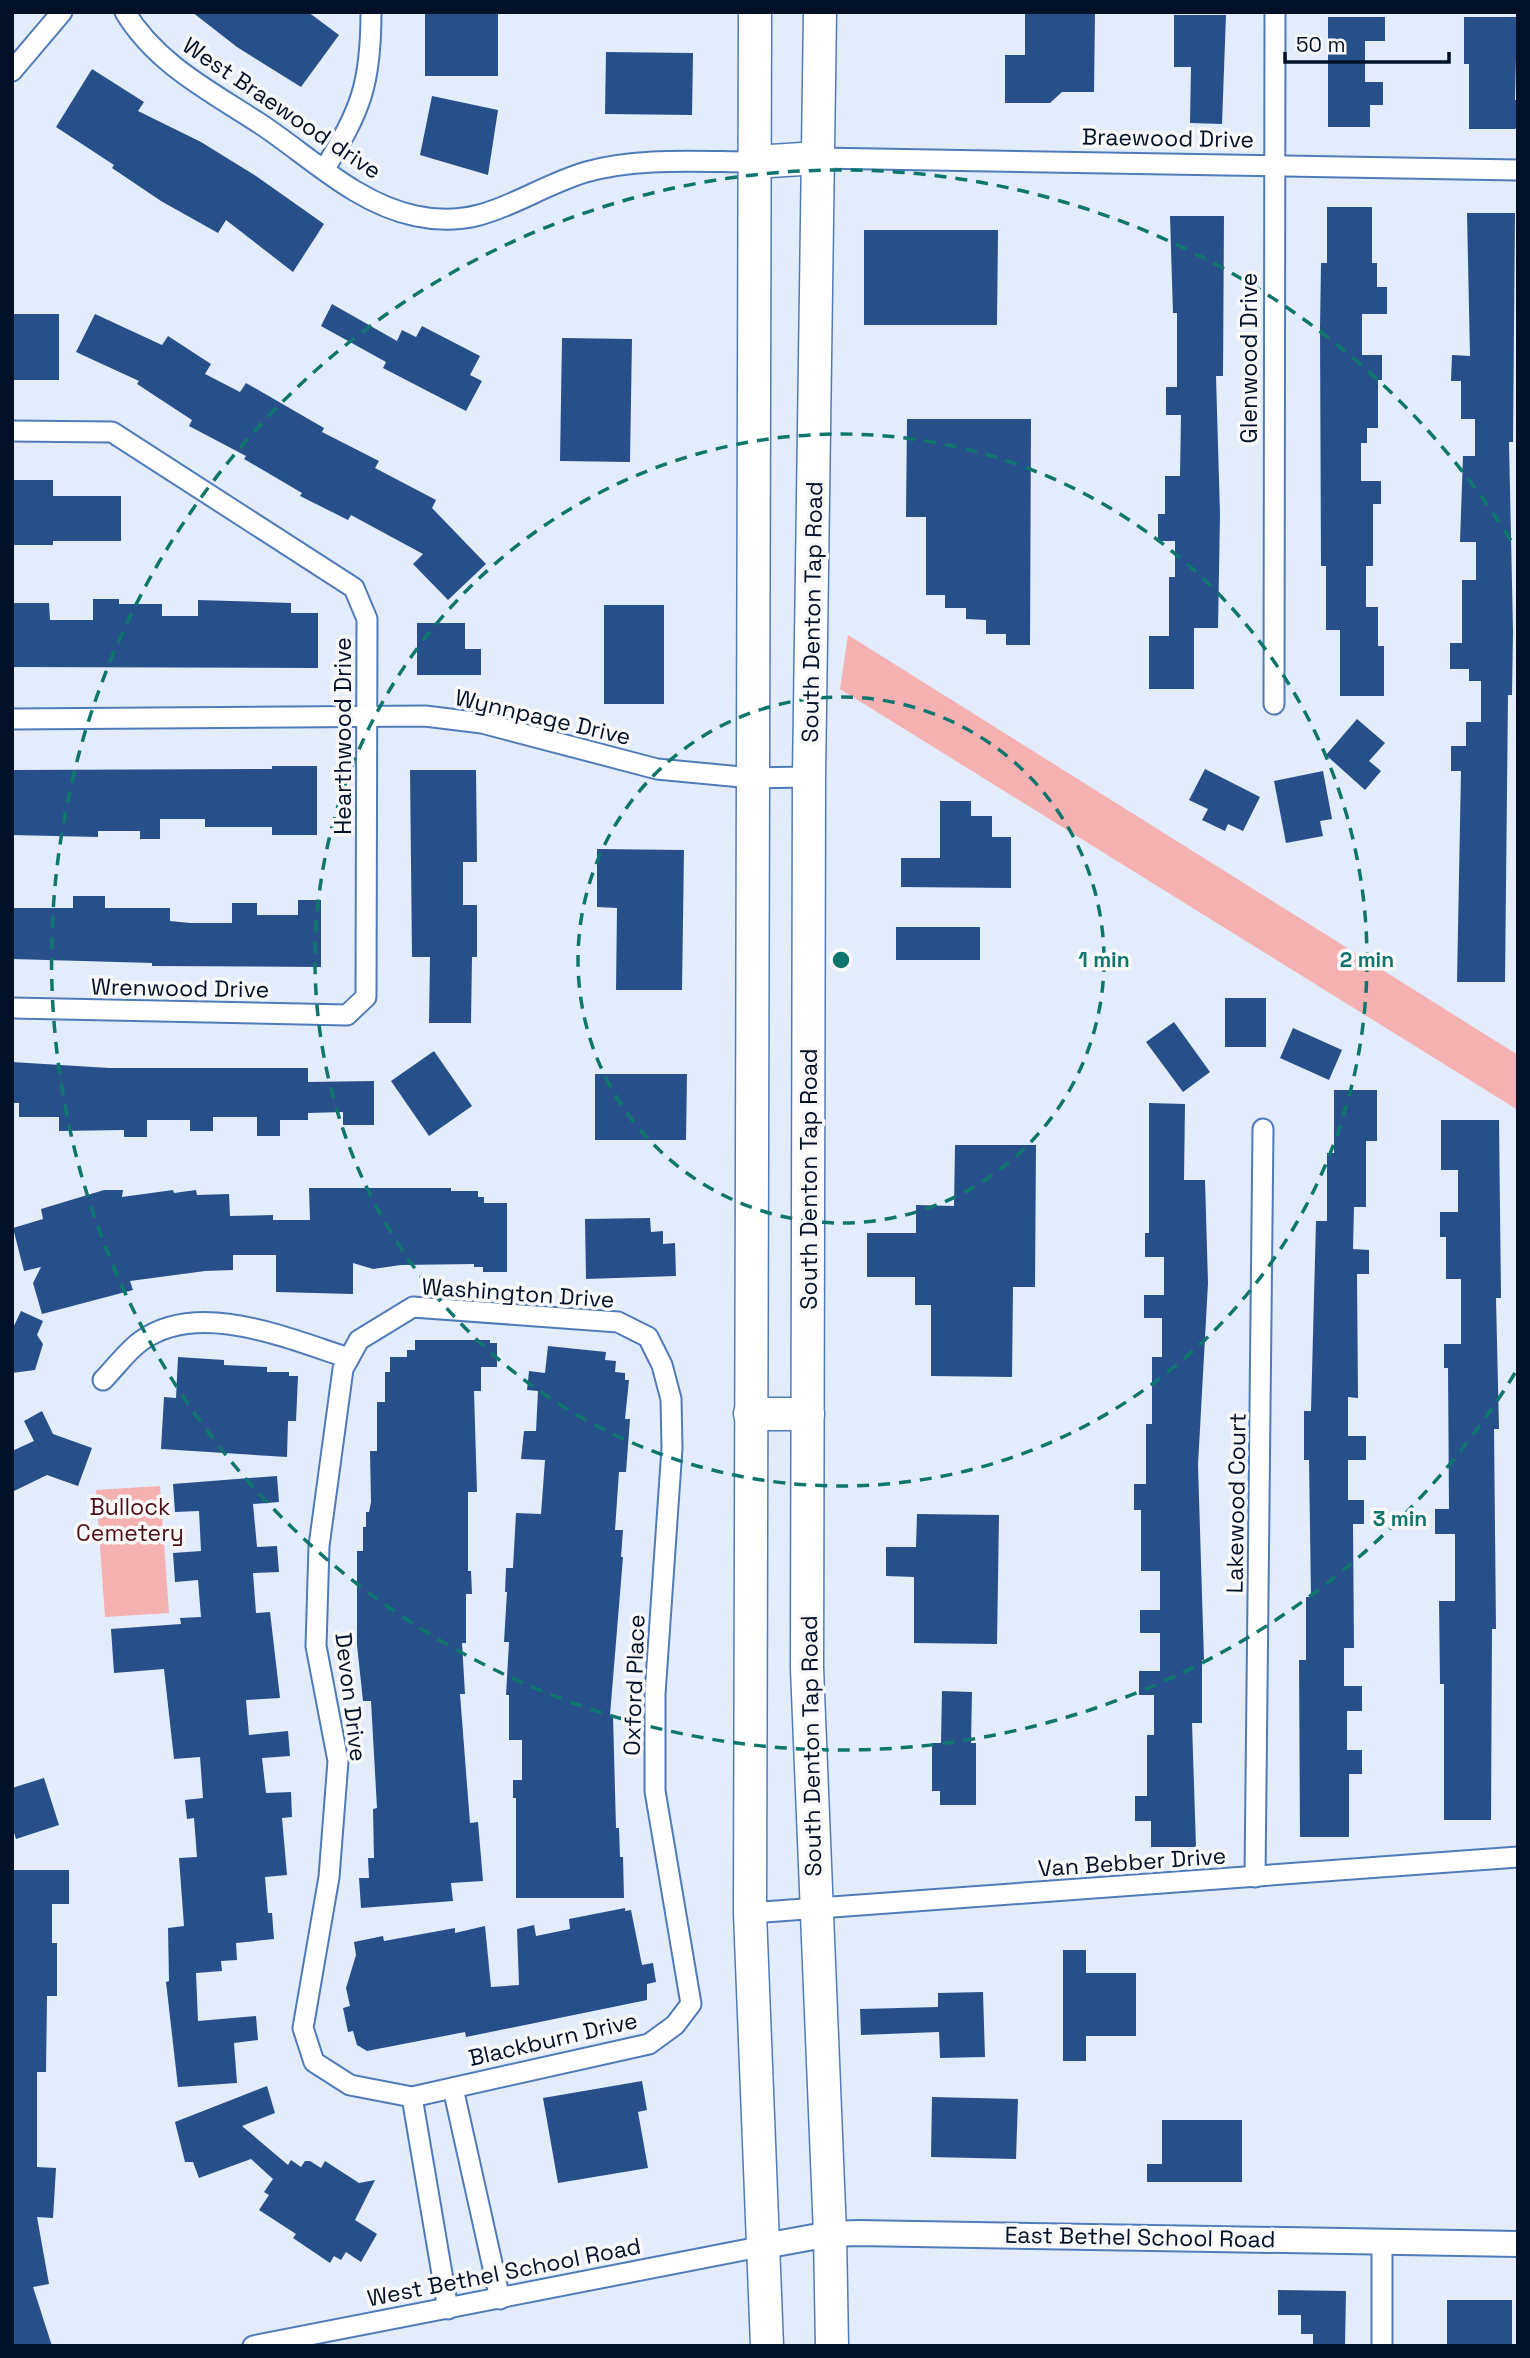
<svg xmlns="http://www.w3.org/2000/svg" width="1530" height="2358" viewBox="0 0 1530 2358" font-family="'Space Grotesk',sans-serif">
<style>
.green{fill:#f5b1b2}
.building{fill:#27508a}
.lines{fill:none;stroke-linecap:round;stroke-linejoin:round}
.minor-casing{stroke:#507bb9;stroke-width:23}
.tertiary-casing{stroke:#507bb9;stroke-width:28}
.primary-casing{stroke:#507bb9;stroke-width:35}
.minor{stroke:#fff;stroke-width:19}
.tertiary{stroke:#fff;stroke-width:24}
.primary{stroke:#fff;stroke-width:32}
.ring{fill:none;stroke:#0f766e;stroke-width:3.5;stroke-dasharray:12 9}
.labels{text-anchor:middle;stroke-width:7;stroke-linejoin:round;paint-order:stroke}
.street-label{font-size:23px;fill:#021028;stroke:#f8f8f8}
.park-label{font-size:23px;fill:#4f0c17;stroke:#f8f8f8}
.centre{fill:#0f766e;stroke:#f8f8f8;stroke-width:3.5}
.ring-label{font-size:21px;text-anchor:middle;font-weight:bold;fill:#0f766e;stroke:#f8f8f8;stroke-width:7;stroke-linejoin:round;paint-order:stroke}
</style>
<rect width="100%" height="100%" fill="#e2ecfa"/>
<g class="green">
<polygon points="848,635 1518,1055 1518,1110 840,689"/>
<polygon points="160,1486 169,1613 105,1617 96,1490"/>
</g>
<g class="building">
<polygon points="192,12 308,12 339,35 301,87 237,47"/>
<polygon points="1025,12 1095,12 1094,92 1062,92 1050,103 1005,103 1005,55 1025,55"/>
<rect x="425" y="13" width="73" height="63"/>
<polygon points="1174,15 1226,15 1222,124 1190,123 1191,67 1174,67"/>
<polygon points="1328,17 1385,17 1385,41 1365,41 1365,82 1383,82 1383,105 1370,105 1370,127 1328,127"/>
<polygon points="1464,17 1517,17 1515,100 1518,100 1518,129 1469,129 1469,64 1464,64"/>
<polygon points="606,52 693,53 692,115 605,114"/>
<polygon points="92,69 144,102 138,111 201,142 256,176 324,224 293,272 226,220 218,233 161,201 112,168 114,165 56,127"/>
<polygon points="432,96 498,110 488,175 420,155"/>
<polygon points="1327,207 1372,207 1372,263 1377,263 1377,287 1387,287 1387,314 1362,314 1362,355 1382,355 1382,380 1378,380 1378,428 1367,428 1367,443 1361,443 1361,481 1381,481 1381,504 1373,504 1373,566 1366,566 1366,607 1378,607 1378,646 1384,646 1384,696 1340,696 1340,630 1326,630 1326,566 1321,566 1320,328 1321,263 1327,263"/>
<polygon points="1467,213 1515,213 1513,442 1509,442 1513,632 1512,695 1508,695 1505,982 1457,982 1461,771 1451,771 1451,746 1466,746 1466,722 1481,722 1481,681 1469,681 1469,669 1450,669 1450,643 1462,643 1462,580 1476,580 1476,542 1460,542 1463,456 1475,456 1475,419 1461,419 1461,381 1451,381 1452,355 1470,356"/>
<polygon points="1170,216 1224,216 1223,376 1216,376 1220,514 1218,628 1194,628 1194,689 1149,689 1149,636 1169,636 1169,577 1175,577 1175,541 1158,541 1158,514 1165,514 1165,476 1180,476 1181,415 1166,415 1166,387 1177,387 1177,313 1173,313"/>
<polygon points="864,230 998,230 997,325 864,325"/>
<polygon points="332,304 397,341 402,330 416,337 422,326 480,356 470,375 482,381 466,411 383,368 386,362 321,326"/>
<rect x="12" y="314" width="47" height="66"/>
<polygon points="95,314 162,345 168,336 211,364 205,374 240,392 246,383 324,428 322,432 379,461 375,468 436,500 432,508 486,564 448,600 413,564 423,554 351,515 348,520 300,496 302,493 244,459 246,456 189,426 192,420 137,384 139,381 76,352"/>
<polygon points="562,338 632,339 630,462 560,461"/>
<polygon points="907,419 1031,419 1030,645 1006,645 1006,634 986,634 986,620 966,619 966,608 945,608 945,595 926,595 926,517 906,517"/>
<polygon points="12,480 53,480 53,496 121,496 121,541 53,541 53,545 12,545"/>
<polygon points="93,599 119,599 119,604 162,604 162,616 198,616 198,600 291,603 291,613 318,613 318,668 12,667 12,603 49,603 50,620 93,620"/>
<rect x="604" y="605" width="60" height="99"/>
<polygon points="417,623 465,623 465,649 481,649 481,675 417,675"/>
<polygon points="1357,719 1385,743 1369,761 1381,771 1365,790 1326,755"/>
<polygon points="272,766 317,766 317,835 272,835 272,827 205,827 205,819 160,819 160,839 140,839 140,831 98,831 98,837 12,835 12,770 272,769"/>
<polygon points="1205,769 1260,797 1243,831 1228,824 1225,831 1202,820 1208,809 1189,800"/>
<polygon points="410,770 476,770 477,862 463,862 463,905 477,905 477,957 472,957 471,1023 429,1023 430,957 412,957"/>
<polygon points="1323,771 1332,819 1320,821 1323,836 1286,843 1274,781"/>
<polygon points="940,801 971,801 971,816 992,816 992,837 1011,837 1011,888 901,887 901,858 940,858"/>
<polygon points="597,849 684,850 682,990 616,990 617,908 597,907"/>
<polygon points="73,896 105,896 105,908 170,908 170,921 190,923 232,923 232,903 257,903 257,915 298,915 298,900 321,900 321,967 152,966 152,963 12,959 12,908 73,908"/>
<rect x="896" y="927" width="84" height="33"/>
<rect x="1225" y="998" width="41" height="49"/>
<polygon points="1174,1022 1210,1072 1183,1092 1146,1042"/>
<polygon points="1293,1028 1342,1050 1329,1080 1280,1058"/>
<polygon points="434,1051 472,1106 429,1136 391,1081"/>
<polygon points="12,1062 109,1068 308,1068 308,1082 374,1081 374,1125 343,1125 343,1112 308,1113 308,1120 280,1120 280,1136 257,1136 257,1117 213,1117 213,1131 190,1131 190,1120 147,1120 147,1137 124,1137 124,1130 59,1131 59,1117 19,1117 19,1103 12,1103"/>
<polygon points="595,1074 687,1074 686,1140 595,1140"/>
<polygon points="1334,1090 1377,1090 1377,1141 1366,1141 1366,1207 1354,1207 1353,1249 1369,1250 1369,1274 1357,1274 1358,1398 1348,1397 1348,1436 1366,1436 1366,1460 1348,1460 1348,1500 1364,1500 1364,1524 1353,1524 1354,1648 1344,1648 1344,1686 1362,1686 1362,1711 1347,1711 1347,1750 1362,1750 1362,1774 1349,1774 1349,1837 1300,1837 1299,1660 1306,1660 1306,1597 1311,1597 1309,1460 1304,1460 1304,1411 1311,1411 1316,1221 1327,1221 1327,1153 1334,1153"/>
<polygon points="1149,1103 1185,1104 1184,1180 1205,1180 1208,1283 1198,1465 1204,1660 1202,1660 1202,1723 1192,1723 1196,1847 1151,1847 1151,1821 1135,1821 1135,1796 1147,1796 1147,1735 1154,1735 1154,1695 1139,1695 1139,1671 1160,1671 1160,1633 1140,1633 1140,1610 1160,1610 1160,1571 1141,1571 1141,1510 1134,1510 1134,1484 1146,1484 1146,1424 1152,1424 1152,1357 1162,1357 1162,1318 1144,1318 1144,1295 1164,1295 1164,1257 1145,1257 1145,1233 1149,1233"/>
<polygon points="1441,1120 1499,1120 1501,1298 1496,1298 1499,1429 1494,1429 1496,1629 1492,1629 1491,1820 1444,1820 1444,1684 1440,1684 1439,1601 1455,1601 1455,1534 1435,1534 1435,1509 1449,1509 1448,1368 1444,1368 1444,1344 1461,1344 1461,1279 1446,1279 1446,1237 1440,1237 1440,1212 1458,1212 1458,1170 1441,1170"/>
<polygon points="955,1145 1036,1145 1035,1287 1013,1287 1012,1377 931,1376 931,1305 915,1305 915,1277 867,1277 867,1233 916,1233 916,1205 954,1206"/>
<polygon points="309,1188 451,1188 451,1191 478,1191 478,1197 484,1197 484,1203 507,1203 507,1272 483,1272 483,1267 474,1267 474,1264 401,1265 373,1269 353,1263 353,1294 276,1292 276,1255 233,1255 233,1270 205,1271 130,1281 133,1290 42,1314 33,1283 41,1267 24,1271 13,1228 43,1219 41,1209 104,1190 123,1190 122,1197 173,1190 174,1193 196,1190 197,1195 229,1194 230,1216 273,1215 273,1220 310,1220"/>
<polygon points="650,1218 651,1232 663,1231 663,1244 675,1243 676,1276 586,1279 585,1219"/>
<polygon points="21,1311 43,1321 37,1335 43,1344 35,1370 12,1373 12,1330"/>
<polygon points="415,1340 490,1340 490,1343 497,1343 497,1367 481,1367 481,1391 474,1391 477,1492 468,1492 468,1571 471,1571 472,1594 466,1594 466,1643 462,1643 465,1694 460,1694 470,1823 478,1822 483,1881 451,1883 453,1901 361,1908 359,1878 369,1878 368,1858 374,1858 373,1809 377,1808 371,1701 363,1701 357,1645 357,1551 363,1551 363,1527 366,1527 366,1512 369,1512 371,1502 370,1451 377,1451 377,1402 385,1402 385,1372 390,1372 390,1357 407,1357 407,1350 415,1350"/>
<polygon points="548,1346 606,1352 605,1360 616,1361 615,1372 625,1373 625,1380 629,1380 625,1419 630,1419 626,1472 619,1472 615,1530 623,1530 621,1557 623,1557 610,1715 613,1715 616,1828 619,1828 620,1857 623,1857 624,1898 516,1898 516,1798 513,1798 513,1780 522,1780 522,1740 509,1740 509,1695 506,1695 509,1642 504,1642 507,1592 505,1592 506,1568 513,1568 516,1513 541,1514 545,1460 521,1459 524,1431 536,1431 538,1391 527,1390 529,1371 545,1373"/>
<polygon points="178,1357 224,1360 224,1365 267,1367 267,1372 289,1372 289,1376 298,1376 296,1421 288,1421 287,1457 161,1449 164,1397 176,1398"/>
<polygon points="42,1411 53,1434 92,1448 78,1486 47,1475 12,1492 12,1451 34,1441 24,1421"/>
<polygon points="277,1476 279,1502 253,1504 257,1547 277,1546 279,1572 253,1573 256,1613 270,1612 280,1698 246,1700 249,1735 288,1731 290,1756 262,1758 266,1793 291,1792 292,1817 282,1818 287,1875 265,1877 268,1913 272,1913 274,1939 236,1943 237,1960 221,1961 222,1971 196,1973 198,2021 256,2016 258,2040 234,2043 237,2083 178,2087 166,1982 169,1981 168,1928 184,1926 179,1858 197,1857 194,1818 187,1819 185,1800 203,1798 200,1757 174,1759 164,1669 114,1673 111,1629 181,1624 180,1618 201,1617 198,1580 175,1582 173,1553 201,1551 199,1511 175,1512 173,1484"/>
<polygon points="917,1514 999,1515 997,1644 914,1643 914,1577 886,1576 886,1547 916,1547"/>
<polygon points="942,1691 972,1692 971,1743 976,1743 976,1805 940,1805 940,1791 932,1791 932,1743 941,1743"/>
<polygon points="44,1778 59,1825 16,1839 12,1826 12,1788"/>
<polygon points="12,1870 69,1870 69,1904 52,1904 52,1943 57,1943 57,1996 47,1996 46,2072 37,2072 37,2167 56,2168 53,2218 37,2217 49,2284 33,2287 52,2346 12,2346"/>
<polygon points="625,1908 625,1911 631,1910 642,1965 653,1963 656,1982 647,1984 647,2000 466,2037 465,2032 367,2051 357,2045 353,2031 348,2032 343,2008 350,2006 346,1988 356,1955 354,1942 383,1936 384,1941 455,1928 455,1933 485,1926 491,1987 519,1985 517,1929 534,1925 536,1936 570,1929 569,1919"/>
<polygon points="1063,1950 1086,1950 1086,1973 1136,1973 1136,2036 1086,2036 1086,2061 1063,2061"/>
<polygon points="983,1992 985,2057 940,2058 939,2032 861,2035 860,2009 938,2007 938,1993"/>
<polygon points="642,2081 647,2110 638,2112 648,2168 558,2183 543,2098"/>
<polygon points="267,2086 275,2113 242,2126 288,2165 291,2160 301,2167 305,2161 310,2161 321,2168 325,2161 359,2183 375,2180 355,2220 377,2234 361,2262 346,2252 341,2260 334,2256 330,2263 293,2238 296,2234 259,2210 269,2195 264,2192 273,2179 251,2159 199,2178 193,2162 185,2162 175,2122"/>
<polygon points="932,2097 1018,2099 1016,2159 931,2157"/>
<polygon points="1162,2120 1242,2120 1242,2182 1147,2182 1147,2164 1162,2164"/>
<polygon points="1278,2290 1346,2291 1345,2346 1313,2346 1313,2334 1301,2334 1301,2315 1278,2315"/>
<rect x="1447" y="2300" width="65" height="46"/>
</g>
<g class="lines">
<defs>
<g id="minor">
<path d="M 125,12 C 157,65 212,92 262,125 C 310,157 357,204 416,216 C 486,231 523,191 586,172 C 639,157 699,162 754,162"/>
<polyline points="12,71 62,12"/>
<polyline points="818,158 1518,170"/>
<path d="M 324,170 C 361,109 371,85 371,12"/>
<polyline points="12,431 112,432 354,588 367,619 366,997 347,1015 12,1008"/>
<polyline points="1274,704 1275,12"/>
<polyline points="12,719 425,716 482,723 657,769 752,778 809,777"/>
<polygon points="413,1307 618,1322 648,1337 662,1365 671,1399 672,1448 655,1694 655,1791 691,2004 675,2025 649,2044 412,2097 350,2085 314,2062 303,2028 329,1877 338,1761 316,1646 319,1546 343,1369 359,1340"/>
<path d="M 103,1380 C 115,1368 127,1351 141,1341 C 199,1299 288,1339 349,1358"/>
<polyline points="1255,1877 1263,1129"/>
<polyline points="750,1913 1518,1857"/>
<polyline points="453,2088 500,2299"/>
<polyline points="412,2097 448,2309"/>
<polyline points="253,2346 764,2246"/>
<polyline points="1382,2346 1382,2241"/>
</g>
<polyline id="tertiary" points="764,2246 830,2234 858,2233 1518,2244"/>
<g id="primary">
<polyline points="755,12 750,1913 767,2346"/>
<polyline points="820,12 809,777 807,1668 830,2234 832,2346"/>
<polyline points="754,162 818,158"/>
<polyline points="750,1414 808,1414"/>
</g>
</defs>
<use href="#minor" class="minor-casing"/>
<use href="#tertiary" class="tertiary-casing"/>
<use href="#primary" class="primary-casing"/>
<use href="#minor" class="minor"/>
<use href="#tertiary" class="tertiary"/>
<use href="#primary" class="primary"/>
</g>
<g class="ring">
<circle cx="841" cy="960" r="263"/>
<circle cx="841" cy="960" r="526"/>
<path d="M1515 1373A790 790 0 1 1 1515 547"/>
</g>
<g class="labels">
<g class="street-label">
<text transform="translate(282 108) rotate(34)" y="8">West Braewood drive</text>
<text transform="translate(1168 138) rotate(1)" y="8">Braewood Drive</text>
<text transform="translate(1249 358) rotate(-90)" y="8">Glenwood Drive</text>
<text transform="translate(812 612) rotate(-89)" y="8">South Denton Tap Road</text>
<text transform="translate(543 717) rotate(13)" y="8">Wynnpage Drive</text>
<text transform="translate(343 736) rotate(-90)" y="8">Hearthwood Drive</text>
<text transform="translate(180 988) rotate(1)" y="8">Wrenwood Drive</text>
<text transform="translate(809 1179) rotate(-90)" y="8">South Denton Tap Road</text>
<text transform="translate(518 1293) rotate(4)" y="8">Washington Drive</text>
<text transform="translate(1236 1503) rotate(-89)" y="8">Lakewood Court</text>
<text transform="translate(634 1685) rotate(-88)" y="8">Oxford Place</text>
<text transform="translate(351 1697) rotate(83)" y="8">Devon Drive</text>
<text transform="translate(811 1746) rotate(-91)" y="8">South Denton Tap Road</text>
<text transform="translate(1132 1862) rotate(-4)" y="8">Van Bebber Drive</text>
<text transform="translate(553 2039) rotate(-13)" y="8">Blackburn Drive</text>
<text transform="translate(1140 2237) rotate(1)" y="8">East Bethel School Road</text>
<text transform="translate(504 2272) rotate(-11)" y="8">West Bethel School Road</text>
</g>
<g class="park-label">
<text x="130" y="1515">Bullock<tspan x="130" dy="26">Cemetery</tspan></text>
</g>
</g>
<circle cx="841" cy="960" r="10" class="centre"/>
<g class="ring-label">
<text x="1104" y="967">1 min</text>
<text x="1367" y="967">2 min</text>
<text x="1400" y="1526">3 min</text>
</g>
<rect width="1530" height="2358" fill="none" stroke="#021028" stroke-width="28"/>
<path d="M1285 52v10h164v-10" fill="none" stroke="#021028" stroke-width="3.5"/>
<text x="1296" y="52" font-size="21" fill="#021028" stroke="#f8f8f8" stroke-width="5" paint-order="stroke">50 m</text>
</svg>
